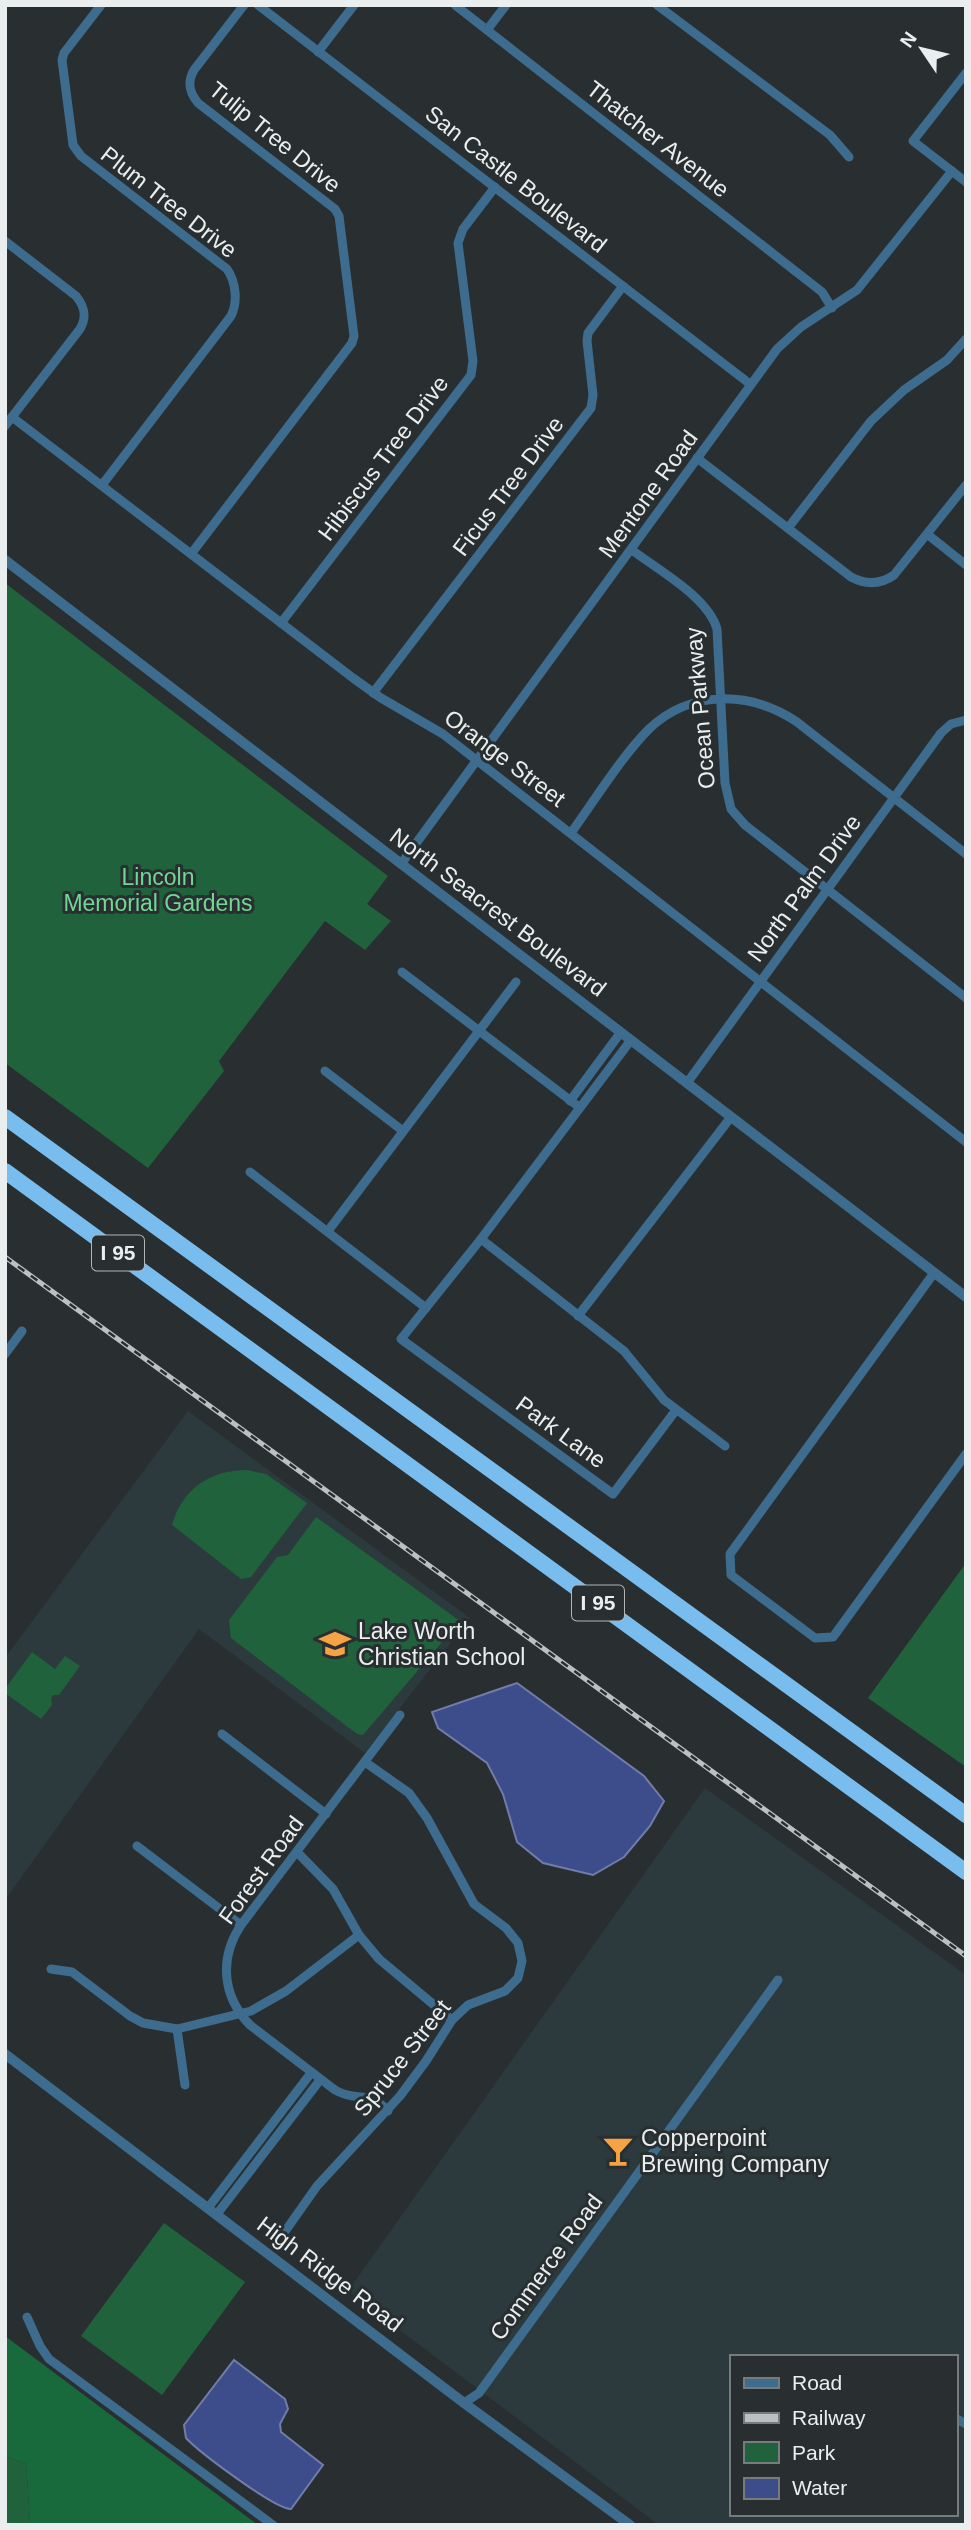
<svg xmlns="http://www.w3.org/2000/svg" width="971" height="2530" viewBox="0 0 971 2530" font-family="Arial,sans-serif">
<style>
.built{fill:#2c3a3d;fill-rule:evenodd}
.green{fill:#20623b}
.forest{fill:#18693c}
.water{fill:#3d4c8b;stroke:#717da9;stroke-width:2}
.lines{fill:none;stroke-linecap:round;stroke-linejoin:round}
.minor{stroke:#3d6c8e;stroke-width:9}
.tertiary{stroke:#3d6c8e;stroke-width:10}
.motorway{stroke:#79bdef;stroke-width:16}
.rail-casing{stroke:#bcc0c2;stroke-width:5}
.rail{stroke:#292f31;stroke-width:2.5;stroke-dasharray:8;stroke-linecap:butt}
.labels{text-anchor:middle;stroke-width:6;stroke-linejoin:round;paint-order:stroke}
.shield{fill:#292f31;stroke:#b0b5b6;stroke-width:2}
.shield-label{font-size:21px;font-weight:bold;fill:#eaeeef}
.street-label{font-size:23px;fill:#eaeeef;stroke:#292f31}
.park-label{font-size:23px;fill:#70d795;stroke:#292f31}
.poi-label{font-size:23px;fill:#eaeeef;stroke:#292f31;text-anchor:start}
</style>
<rect width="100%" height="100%" fill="#292f31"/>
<g class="built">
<polygon points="188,1411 470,1618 365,1753 199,1629 5,1900 5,1658"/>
<path d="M 705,1788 L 966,1975 L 966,2525 L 659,2525 L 348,2291 ZM 731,2357 L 955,2357 L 955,2514 L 731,2514 Z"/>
</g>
<g class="green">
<polygon points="5,583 388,876 367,904 391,921 365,950 325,921 219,1061 224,1071 148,1168 5,1063"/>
<path d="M 247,1470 L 266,1474 L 307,1503 L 251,1577 L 241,1579 L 172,1525 C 182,1489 210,1470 247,1470 Z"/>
<polygon points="316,1517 460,1621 363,1735 357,1734 231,1638 229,1620 277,1557 288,1555"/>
<polygon points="966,1563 966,1767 868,1698"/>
<polygon points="32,1652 55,1669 65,1656 80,1666 59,1695 53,1695 51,1699 52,1705 41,1719 5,1693 5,1689"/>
<polygon points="164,2223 245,2282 162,2395 81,2336"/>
<polygon points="5,2456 26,2464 30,2519 34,2525 5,2525"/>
</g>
<polygon class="forest" points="5,2336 258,2525 34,2525 30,2520 26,2464 5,2456"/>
<g class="water">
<polygon points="517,1683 644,1776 664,1801 650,1826 624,1857 593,1875 543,1863 517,1842 503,1794 487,1763 438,1728 432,1712"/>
<path d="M 234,2360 L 285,2399 L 288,2409 L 280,2424 L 281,2432 L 323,2465 L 291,2509 C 276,2510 199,2452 186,2438 L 184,2425 Z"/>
</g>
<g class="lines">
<g class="minor">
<path d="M 101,5 L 64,53 L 62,60 L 73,145 L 81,156 L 227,269 C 236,282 238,302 231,316 L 102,485"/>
<polyline points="258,5 750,384"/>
<polyline points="455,5 822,292 832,308"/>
<polyline points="657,5 830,135 849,157"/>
<polyline points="487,30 506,5"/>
<polyline points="318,52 354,5"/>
<polyline points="966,73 913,141 966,182"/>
<path d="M 5,241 L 76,296 C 85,307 87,317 80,329 L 5,426"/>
<polyline points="12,417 353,678 381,698 443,734 966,1142"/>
<path d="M 697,458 L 851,577 C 866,585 880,585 894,575 L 966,485"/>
<polyline points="788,528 871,421 904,390 947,360 966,339"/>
<polyline points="927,534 966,565"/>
<path d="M 632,550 C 658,570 708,597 717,629 L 725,783 L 731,809 L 745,825 L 966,998"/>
<path d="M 191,554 L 352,343 L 354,336 L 339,216 L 335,209 L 198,103 C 189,92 187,82 194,70 L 244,5"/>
<polyline points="281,623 471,375 473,361 458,243 463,229 495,187"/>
<polyline points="373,693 591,408 593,395 587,341 588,333 623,286"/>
<path d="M 571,833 C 594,801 622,756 649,729 C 691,689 751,691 797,722 L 966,854"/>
<polyline points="401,864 777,349 801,327 857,290 952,171"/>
<polyline points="402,972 579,1107"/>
<polyline points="631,1040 481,1239 401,1339 613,1494 676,1410"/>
<polyline points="325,1071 403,1131"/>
<polyline points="687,1083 941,733 951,724 966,720"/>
<polyline points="570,1101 621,1032"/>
<polyline points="250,1172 426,1308"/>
<polyline points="328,1231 516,982"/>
<polyline points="481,1239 624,1351 664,1400 725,1446"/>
<polyline points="934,1273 730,1554 731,1575 815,1638 833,1637 966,1454"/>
<polyline points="578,1316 731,1117"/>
<polyline points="5,1354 22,1331"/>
<polyline points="222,1734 326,1814"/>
<polyline points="137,1846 241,1925"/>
<polyline points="297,1852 333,1889 359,1935 379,1959 452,2020"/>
<polyline points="51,1969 72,1972 130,2016 143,2023 177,2029 251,2011 286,1991 359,1935"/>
<polyline points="177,2029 185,2085"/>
<path d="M 388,2111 C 368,2089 357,2103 335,2090 L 250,2025 C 222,1996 219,1958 241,1925 L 400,1715"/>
<polyline points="208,2208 311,2073"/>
<polyline points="217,2214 320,2080"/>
<polyline points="286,2230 317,2186 400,2096 426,2061 452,2020 468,2005 505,1991 518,1978 522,1961 518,1943 506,1928 474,1904 427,1818 409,1793 365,1762"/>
<polyline points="27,2317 40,2346 49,2359 273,2525"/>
<polyline points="464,2403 479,2393 778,1980"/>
<polyline points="955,2418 966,2424"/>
</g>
<g class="tertiary">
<polyline points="5,560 966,1297"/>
<polyline points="5,2054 464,2403 630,2525"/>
</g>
<g class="motorway">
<polyline points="5,1117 966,1815"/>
<polyline points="5,1171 966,1872"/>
</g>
<defs>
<polyline id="rail" points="5,1257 966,1956"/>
</defs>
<use href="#rail" class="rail-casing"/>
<use href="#rail" class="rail"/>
</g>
<defs>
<symbol id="school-bare" viewBox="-9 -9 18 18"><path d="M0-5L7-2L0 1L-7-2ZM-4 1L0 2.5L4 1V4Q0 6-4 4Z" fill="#f5a345" stroke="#292f31" stroke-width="2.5" paint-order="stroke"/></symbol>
<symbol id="bar-bare" viewBox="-9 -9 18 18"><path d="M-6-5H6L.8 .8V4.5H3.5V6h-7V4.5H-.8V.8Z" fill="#f5a345" stroke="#292f31" stroke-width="2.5" paint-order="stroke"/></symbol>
</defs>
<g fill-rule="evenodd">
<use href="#school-bare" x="313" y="1622" width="44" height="44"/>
<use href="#bar-bare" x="596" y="2129" width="44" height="44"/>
</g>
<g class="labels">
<g class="shield">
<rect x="92" y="1235.5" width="52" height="35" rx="5"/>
<rect x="572" y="1585.5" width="52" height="35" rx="5"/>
</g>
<g class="shield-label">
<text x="118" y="1260">I 95</text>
<text x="598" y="1610">I 95</text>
</g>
<g class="street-label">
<text transform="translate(275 137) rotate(39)" y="8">Tulip Tree Drive</text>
<text transform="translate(658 139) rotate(38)" y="8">Thatcher Avenue</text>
<text transform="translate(516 179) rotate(38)" y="8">San Castle Boulevard</text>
<text transform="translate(169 202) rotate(38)" y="8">Plum Tree Drive</text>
<text transform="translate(383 458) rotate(-53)" y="8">Hibiscus Tree Drive</text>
<text transform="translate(508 486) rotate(-53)" y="8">Ficus Tree Drive</text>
<text transform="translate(648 494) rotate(-54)" y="8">Mentone Road</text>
<text transform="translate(700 708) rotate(-95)" y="8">Ocean Parkway</text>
<text transform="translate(505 758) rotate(37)" y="8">Orange Street</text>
<text transform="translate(804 888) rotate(-54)" y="8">North Palm Drive</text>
<text transform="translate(498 912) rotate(37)" y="8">North Seacrest Boulevard</text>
<text transform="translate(561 1432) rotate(36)" y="8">Park Lane</text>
<text transform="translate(261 1870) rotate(-54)" y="8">Forest Road</text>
<text transform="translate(402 2058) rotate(-52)" y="8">Spruce Street</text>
<text transform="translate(546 2267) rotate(-54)" y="8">Commerce Road</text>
<text transform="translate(330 2274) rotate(37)" y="8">High Ridge Road</text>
</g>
<g class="park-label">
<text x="158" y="885">Lincoln<tspan x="158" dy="26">Memorial Gardens</tspan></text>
</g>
<g class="poi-label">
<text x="358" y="1639">Lake Worth<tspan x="358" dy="26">Christian School</tspan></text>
<text x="641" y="2146">Copperpoint<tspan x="641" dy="26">Brewing Company</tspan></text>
</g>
</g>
<rect width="971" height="2530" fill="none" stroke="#eaeeef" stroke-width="14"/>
<rect x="730" y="2355" width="228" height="161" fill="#292f31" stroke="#767b7d" stroke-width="2"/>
<rect x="744" y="2378" width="35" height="10" fill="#3d6c8e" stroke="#767b7d" stroke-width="2"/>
<text x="792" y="2390" font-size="21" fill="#eaeeef">Road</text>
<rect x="744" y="2413" width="35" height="10" fill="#bcc0c2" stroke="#767b7d" stroke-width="2"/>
<text x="792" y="2425" font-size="21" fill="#eaeeef">Railway</text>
<rect x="744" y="2442" width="35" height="21" fill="#20623b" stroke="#767b7d" stroke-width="2"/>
<text x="792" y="2460" font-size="21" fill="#eaeeef">Park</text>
<rect x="744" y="2478" width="35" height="21" fill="#3d4c8b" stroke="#767b7d" stroke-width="2"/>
<text x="792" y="2495" font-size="21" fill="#eaeeef">Water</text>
<g transform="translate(922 49) rotate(305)" stroke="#292f31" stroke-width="5" paint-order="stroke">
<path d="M0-5L12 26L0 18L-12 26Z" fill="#eaeeef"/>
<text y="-10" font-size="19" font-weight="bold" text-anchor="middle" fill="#eaeeef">N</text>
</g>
</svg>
